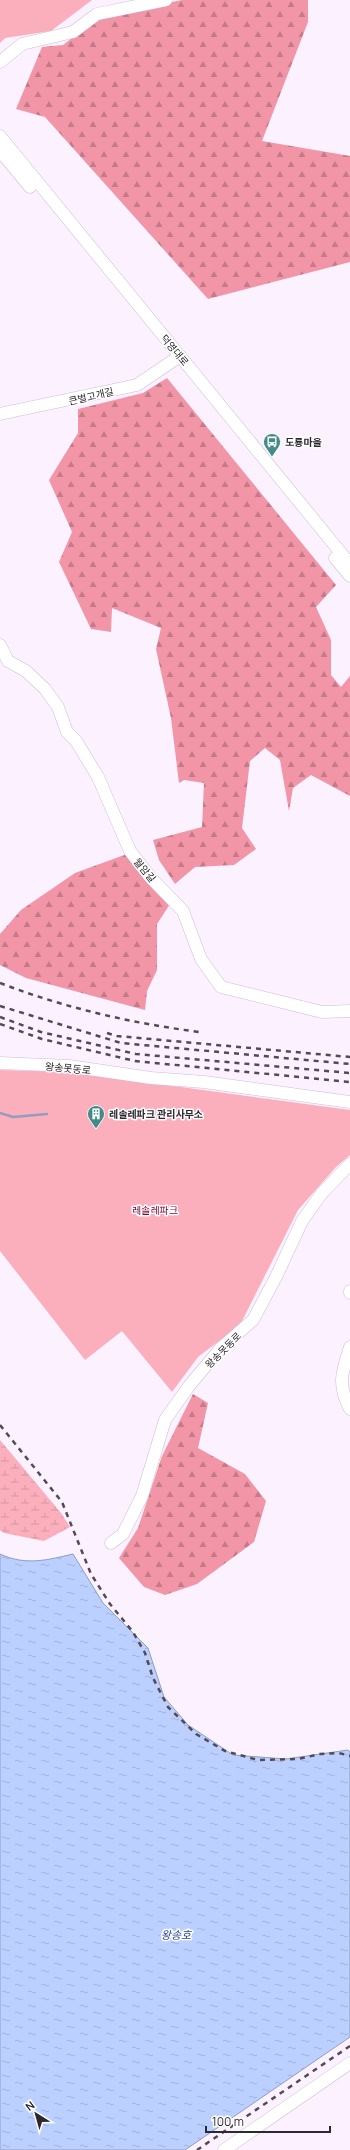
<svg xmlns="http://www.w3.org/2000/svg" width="350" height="2150" viewBox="0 0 350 2150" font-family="Manrope,'Noto Sans KR',sans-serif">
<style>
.forest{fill:url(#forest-firs)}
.wetland{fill:url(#wetland-marsh)}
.park{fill:#fbafbc}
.water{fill:url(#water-ripples);stroke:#919dc1}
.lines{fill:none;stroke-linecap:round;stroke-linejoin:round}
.stream{stroke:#919dc1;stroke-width:2.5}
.minor-casing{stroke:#cdbdd3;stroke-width:13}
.minor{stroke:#fff;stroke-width:12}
.rail{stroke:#524b54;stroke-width:2.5;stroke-dasharray:5 5;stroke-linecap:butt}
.labels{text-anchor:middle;stroke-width:3;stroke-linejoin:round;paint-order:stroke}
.street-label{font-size:10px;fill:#2d272f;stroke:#fff}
.poi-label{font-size:10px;font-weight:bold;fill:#2d272f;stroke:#fff;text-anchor:start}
.park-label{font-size:10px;fill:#770430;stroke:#fff}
.water-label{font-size:11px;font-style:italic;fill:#29459a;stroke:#fff}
</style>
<defs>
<pattern id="forest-firs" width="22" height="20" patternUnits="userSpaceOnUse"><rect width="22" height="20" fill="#f295a7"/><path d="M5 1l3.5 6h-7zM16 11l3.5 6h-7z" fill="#c47a88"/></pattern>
<pattern id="wetland-marsh" width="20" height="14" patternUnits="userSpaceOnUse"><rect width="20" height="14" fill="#fbafbc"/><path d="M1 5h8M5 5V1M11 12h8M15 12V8" fill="none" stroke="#d797a2"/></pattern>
<pattern id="water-ripples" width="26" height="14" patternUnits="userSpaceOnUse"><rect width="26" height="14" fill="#bcd0ff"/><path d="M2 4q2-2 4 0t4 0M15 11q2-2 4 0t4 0" fill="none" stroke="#a2b3db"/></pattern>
</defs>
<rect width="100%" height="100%" fill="#fbf1ff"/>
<g class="forest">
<polygon points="182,0 308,0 308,22 262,141 350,156 350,262 208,299 45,117 16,109 42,47 63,45 99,17"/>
<polygon points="167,378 336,585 316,607 331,640 331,675 341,687 350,676 350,796 311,775 293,788 289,811 280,760 265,748 250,761 242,828 256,849 234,865 195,867 175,884 159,860 153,840 202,827 204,783 184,780 179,783 171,718 156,649 161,628 112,608 111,632 91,629 59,562 72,532 49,480 78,433 78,409 143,393"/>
<polygon points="127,854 170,904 157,924 157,970 147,991 145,1010 26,978 0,965 0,934 21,910 75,873"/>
<polygon points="193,1394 208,1403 198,1448 245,1474 266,1501 254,1542 197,1584 165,1595 144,1587 119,1558 138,1528 162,1456"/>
</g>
<polygon class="wetland" points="0,1440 61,1513 70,1527 44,1541 4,1533 0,1530"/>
<g class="park">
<polygon points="0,0 92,0 51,31 5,38 0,43"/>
<polygon points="0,1070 71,1072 350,1110 350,1155 336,1167 298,1210 240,1325 198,1357 172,1392 122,1331 85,1360 0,1251"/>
</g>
<path class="water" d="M 0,1554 C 26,1566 47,1560 73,1554 L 103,1603 L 148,1648 L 164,1697 L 188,1725 L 233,1755 L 286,1759 L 348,1750 L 350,1752 L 350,2037 L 185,2150 L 0,2150 Z"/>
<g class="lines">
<polyline class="stream" points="0,1113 13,1117 47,1114"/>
<defs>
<g id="minor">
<polyline points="0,62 22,44 73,32 97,14 166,0"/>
<polyline points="0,136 350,564"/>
<polyline points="0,151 30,187"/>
<polyline points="0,414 137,385 180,356"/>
<polyline points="335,558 350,576"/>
<polyline points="0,645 8,661 26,671 45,689 58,707 67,732 76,741 98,777 130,851 151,878 183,911 201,959 221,987 322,1012 350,1011"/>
<polyline points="0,1063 69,1066 151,1078 204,1082 350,1102"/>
<polyline points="350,1291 350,1293"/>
<path d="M 350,1347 C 342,1372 337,1384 350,1409"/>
<polyline points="111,1543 123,1534 142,1496 165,1420 189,1386 220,1349 253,1320 276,1277 302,1221 322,1193 350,1164"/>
<polyline points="224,2150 350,2063"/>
</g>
</defs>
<use href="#minor" class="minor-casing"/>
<use href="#minor" class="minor"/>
<g class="rail">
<path d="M 0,983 C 65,1008 131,1023 199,1032"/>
<polyline points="0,1006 121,1043 350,1064"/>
<polyline points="0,1017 41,1032 136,1054 350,1073"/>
<polyline points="0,1024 42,1039 135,1061 350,1082"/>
<polyline points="107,1033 117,1036 350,1057"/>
<polyline points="0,1425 62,1502 91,1574 110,1604 133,1632 145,1653 153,1678 168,1707 196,1734 225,1751 258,1760 298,1759 320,1754 339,1753 350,1756"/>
<polyline points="197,2150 350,2046"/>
</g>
</g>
<defs>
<symbol id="bus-pin" viewBox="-11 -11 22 30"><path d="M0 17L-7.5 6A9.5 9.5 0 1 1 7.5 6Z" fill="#448b87" stroke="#fff"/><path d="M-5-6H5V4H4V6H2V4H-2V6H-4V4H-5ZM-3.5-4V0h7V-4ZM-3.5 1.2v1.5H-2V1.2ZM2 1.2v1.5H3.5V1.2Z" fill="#fff"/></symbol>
<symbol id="building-pin" viewBox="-11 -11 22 30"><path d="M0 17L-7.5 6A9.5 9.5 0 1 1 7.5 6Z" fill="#448b87" stroke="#fff"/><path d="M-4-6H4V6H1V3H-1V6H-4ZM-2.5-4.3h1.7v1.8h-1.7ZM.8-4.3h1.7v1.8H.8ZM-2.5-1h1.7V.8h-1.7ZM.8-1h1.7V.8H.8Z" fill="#fff"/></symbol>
</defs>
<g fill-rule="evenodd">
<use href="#bus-pin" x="262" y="432" width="20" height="27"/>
<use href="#building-pin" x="86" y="1104" width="20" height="27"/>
</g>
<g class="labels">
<g class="street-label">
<text transform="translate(175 350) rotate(50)" y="4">덕영대로</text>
<text transform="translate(91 396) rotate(-13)" y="4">큰벌고개길</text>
<text transform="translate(145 870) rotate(50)" y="4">월암길</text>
<text transform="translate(68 1068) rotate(5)" y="4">왕송못동로</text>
<text transform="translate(223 1350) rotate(-45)" y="4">왕송못동로</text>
</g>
<g class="poi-label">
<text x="285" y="446">도룡마을</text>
<text x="109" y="1118">레솔레파크 관리사무소</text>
</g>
<g class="park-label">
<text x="155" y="1214">레솔레파크</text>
</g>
<g class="water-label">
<text x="176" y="1939">왕송호</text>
</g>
</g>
<g transform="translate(36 2114) rotate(323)" stroke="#ffffff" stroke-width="3" paint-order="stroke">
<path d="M0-3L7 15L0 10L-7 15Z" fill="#2d272f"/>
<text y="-6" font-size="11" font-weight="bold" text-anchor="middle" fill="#2d272f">N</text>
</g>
<path d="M206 2126v6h124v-6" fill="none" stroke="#2d272f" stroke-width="2"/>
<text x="212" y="2126" font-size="12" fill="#2d272f" stroke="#ffffff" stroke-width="3" paint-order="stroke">100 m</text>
</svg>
